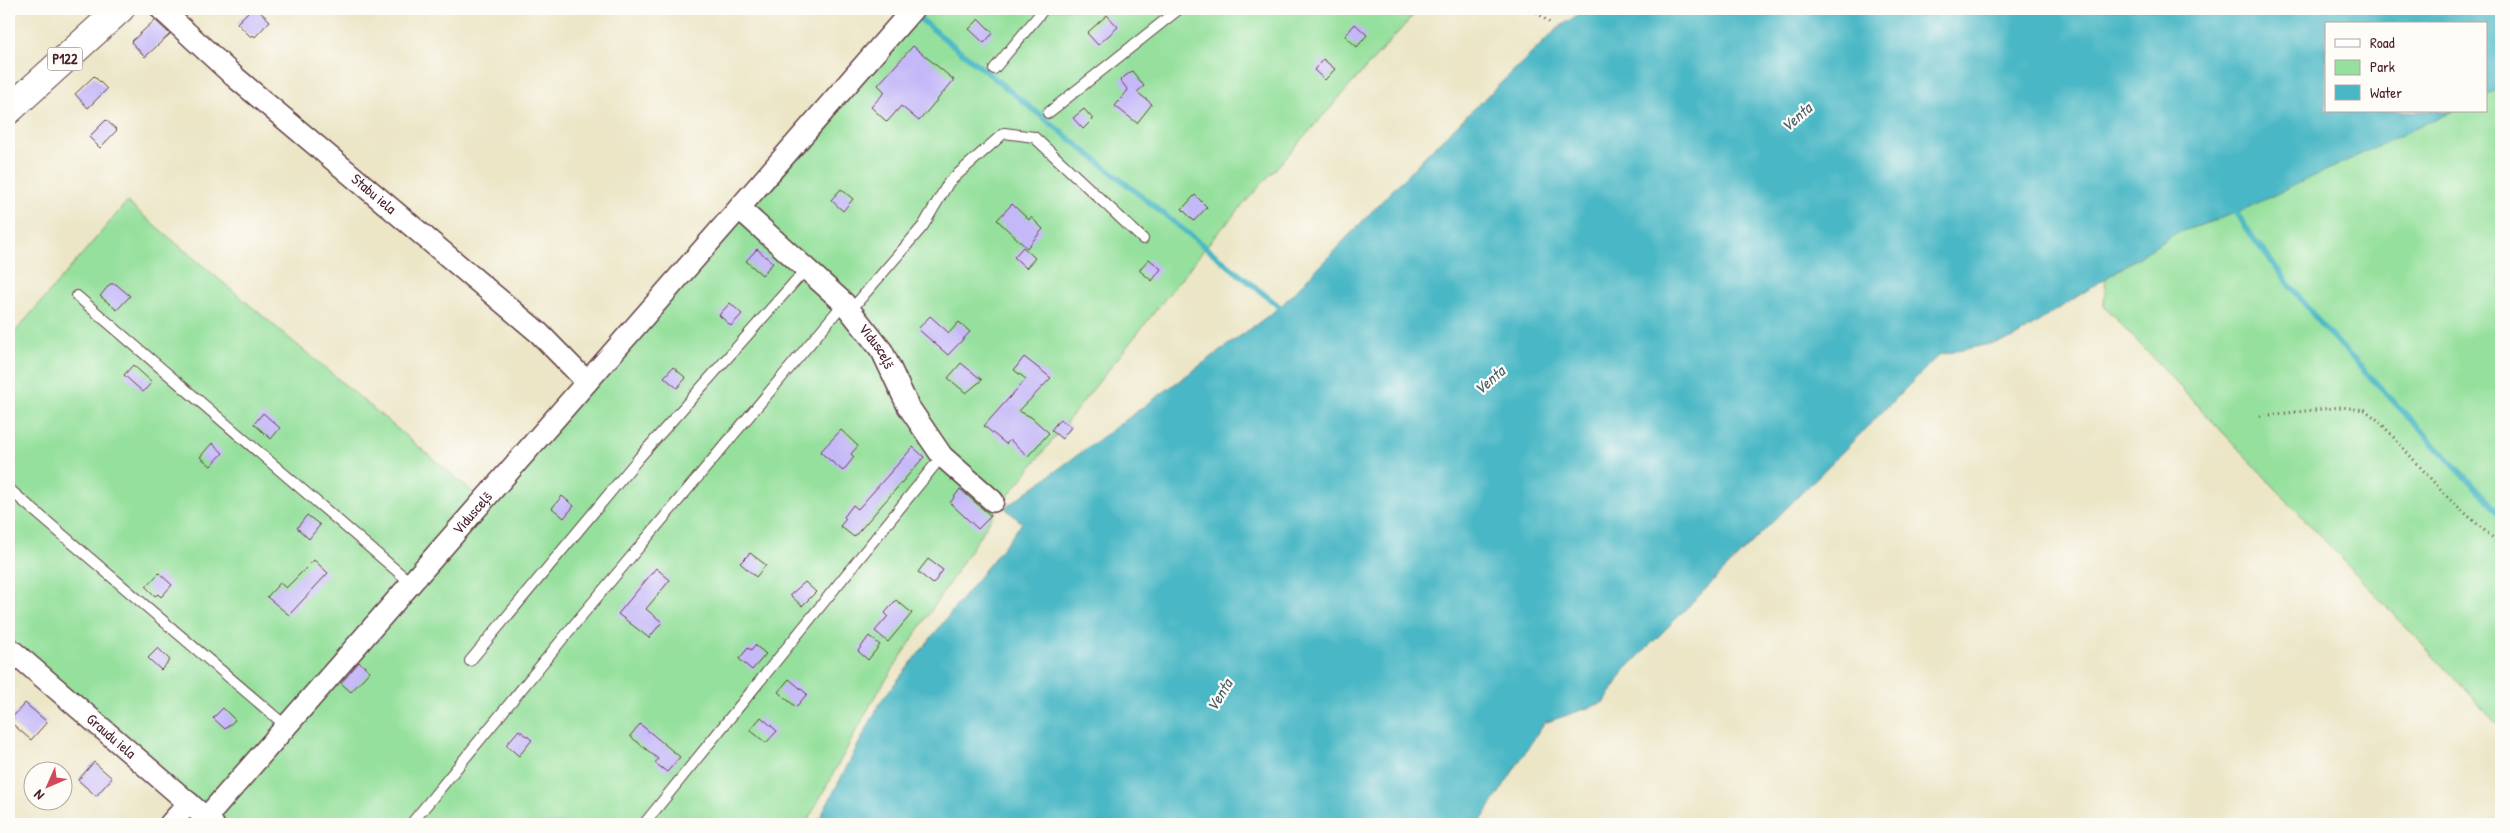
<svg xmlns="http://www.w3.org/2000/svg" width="2510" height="833" viewBox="0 0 2510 833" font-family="'Patrick Hand',sans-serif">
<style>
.green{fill:#95e09c;stroke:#708064}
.water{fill:#4ab7c5;stroke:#4a6b78}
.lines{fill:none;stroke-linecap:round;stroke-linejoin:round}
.stream{stroke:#4ab7c5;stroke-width:5.5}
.building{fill:#c5b8f8}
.lane-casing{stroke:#623d42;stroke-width:12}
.street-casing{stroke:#623d42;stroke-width:24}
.primary-casing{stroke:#623d42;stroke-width:30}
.path{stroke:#623d42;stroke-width:3;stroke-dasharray:1 4;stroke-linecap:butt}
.lane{stroke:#fff;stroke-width:10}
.street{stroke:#fff;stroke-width:21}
.primary{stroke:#fff;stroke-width:28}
.labels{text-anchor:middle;stroke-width:4.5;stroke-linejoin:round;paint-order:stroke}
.shield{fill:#fdfcf7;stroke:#806168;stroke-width:1}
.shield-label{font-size:14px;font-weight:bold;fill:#4a1f2b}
.street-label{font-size:15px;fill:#4a1f2b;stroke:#fdfcf7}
.water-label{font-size:16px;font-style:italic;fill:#4a5c69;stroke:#fdfcf7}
</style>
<rect width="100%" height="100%" fill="#fdfcf7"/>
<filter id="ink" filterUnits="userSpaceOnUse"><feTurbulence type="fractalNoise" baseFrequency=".02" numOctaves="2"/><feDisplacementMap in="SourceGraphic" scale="10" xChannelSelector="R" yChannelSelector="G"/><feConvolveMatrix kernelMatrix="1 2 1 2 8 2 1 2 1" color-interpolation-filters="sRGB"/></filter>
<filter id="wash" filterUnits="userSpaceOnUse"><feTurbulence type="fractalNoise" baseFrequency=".0096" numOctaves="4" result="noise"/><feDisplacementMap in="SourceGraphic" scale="20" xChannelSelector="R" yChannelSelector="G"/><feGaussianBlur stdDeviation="1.12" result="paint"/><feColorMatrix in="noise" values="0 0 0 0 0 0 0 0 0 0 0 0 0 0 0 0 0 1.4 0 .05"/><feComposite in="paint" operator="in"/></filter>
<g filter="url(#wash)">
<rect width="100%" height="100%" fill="#ece6c7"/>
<g class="green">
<polygon points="926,9 1419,9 1215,236 996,511 874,698 806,824 224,824 9,641 9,339 127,202 488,505"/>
<polygon points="2501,87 2501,724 2498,725 2104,306 2106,278 2174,234 2236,213 2450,111 2486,111 2486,94"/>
</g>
<polygon class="water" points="1586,9 2501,9 2501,88 2486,95 2486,24 2326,24 2326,111 2452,111 2236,213 2174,234 2012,339 1939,355 1625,670 1605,702 1544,723 1479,824 817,824 881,701 1022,523 1005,508 1280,307 1430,151 1558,28"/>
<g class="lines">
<g class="stream">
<polyline points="914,14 1280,307 1281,314"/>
<polyline points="2232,206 2256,242 2323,327 2501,515"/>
</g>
</g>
<g id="blocks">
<g class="building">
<polygon points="251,9 257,9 270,21 255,37 253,35 251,37 237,23"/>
<polygon points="1107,15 1118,27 1098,45 1087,33"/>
<polygon points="979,19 993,33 984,43 969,29"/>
<polygon points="155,20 170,34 145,57 131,42"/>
<polygon points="1355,24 1367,35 1357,47 1345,36"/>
<polygon points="913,46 954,80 919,121 901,106 887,122 871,107 885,92 878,85"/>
<polygon points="1323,59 1335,69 1325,80 1314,70"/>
<polygon points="1132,71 1144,86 1137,92 1152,104 1137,123 1115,106 1128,90 1120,80"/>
<polygon points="94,76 107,89 88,108 75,94"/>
<polygon points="1084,109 1093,119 1083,129 1073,118"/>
<polygon points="106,120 117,130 100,148 89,137"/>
<polygon points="841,189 853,199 843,211 831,200"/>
<polygon points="1195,195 1207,207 1194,221 1182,209"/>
<polygon points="1012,204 1029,220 1031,217 1043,229 1027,248 997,220"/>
<polygon points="1023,247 1035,258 1026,268 1014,257"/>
<polygon points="757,249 773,263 762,275 746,261"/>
<polygon points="1149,259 1161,269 1152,281 1139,270"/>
<polygon points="110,284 116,284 130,296 117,310 100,296"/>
<polygon points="730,303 742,314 731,326 719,315"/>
<polygon points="930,316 949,333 959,322 970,332 948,355 918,329"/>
<polygon points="1024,357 1051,378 1019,411 1031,417 1049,433 1028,456 1010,440 1006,444 984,426 1026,379 1014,370"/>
<polygon points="961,363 982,380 966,393 948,378"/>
<polygon points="133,365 152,382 143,392 124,375"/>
<polygon points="673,367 686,378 677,388 664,377"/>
<polygon points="263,413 280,428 271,439 254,424"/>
<polygon points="1060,419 1071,427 1062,439 1051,430"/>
<polygon points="841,430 858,446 851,454 854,457 843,471 820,452"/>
<polygon points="212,443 223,453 211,466 200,457"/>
<polygon points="913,447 924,457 854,537 840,526 846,519 844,517 853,505 858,509"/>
<polygon points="960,489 991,516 978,529 950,503"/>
<polygon points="562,496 574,506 564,518 552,508"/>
<polygon points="307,515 320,525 309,539 297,528"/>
<polygon points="750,553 766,565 756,577 740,563"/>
<polygon points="928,559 943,570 933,584 918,572"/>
<polygon points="314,560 328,573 289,615 267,597 280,583 286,588"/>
<polygon points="656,568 670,580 646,609 662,622 649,638 618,614"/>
<polygon points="159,573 172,585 161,597 158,594 155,596 146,587"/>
<polygon points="805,582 816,592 802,606 790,595"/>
<polygon points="896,600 912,613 888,642 875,631 888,616 885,613"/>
<polygon points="869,636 880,645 868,660 858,651"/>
<polygon points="755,645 766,654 752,670 739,659 748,648 751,650"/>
<polygon points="158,648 170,660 161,670 148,658"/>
<polygon points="359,662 370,671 351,692 341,683"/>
<polygon points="789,679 807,694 796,707 778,692"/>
<polygon points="25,703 47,722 31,740 9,721"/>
<polygon points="223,708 235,720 225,729 213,718"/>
<polygon points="761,717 777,731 766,743 750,730"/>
<polygon points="640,724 680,757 667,772 655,763 658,759 630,736"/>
<polygon points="519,730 532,740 519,756 506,745"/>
<polygon points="94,762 112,778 96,796 78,780"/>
</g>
</g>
</g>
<g filter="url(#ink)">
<use href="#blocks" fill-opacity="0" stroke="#623d42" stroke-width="1"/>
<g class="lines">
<defs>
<g id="lane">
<polyline points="994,69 1044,9"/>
<polyline points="1048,113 1179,9"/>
<polyline points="77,296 411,583"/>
<polyline points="850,311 923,226 949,182 1004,133 1034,137 1143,239"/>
<polyline points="9,489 286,726"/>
<polyline points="470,661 638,459 806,269"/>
<polyline points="411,824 578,620 844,303"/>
<polyline points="644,824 942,456"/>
</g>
<g id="street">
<path id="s1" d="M 161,9 L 236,78 L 539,333 L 587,382"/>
<path id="s2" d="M 739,208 L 844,303 L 882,351 L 908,406 L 942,456 L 993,501"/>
<path id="s3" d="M 9,648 L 213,824"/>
<path id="s4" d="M 206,818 L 913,9"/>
<polyline points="170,824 189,803"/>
</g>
<polyline id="primary" points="9,110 120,9"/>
</defs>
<use href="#lane" class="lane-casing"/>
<use href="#street" class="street-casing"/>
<use href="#primary" class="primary-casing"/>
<g class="path">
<polyline points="1533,9 1551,24"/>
<polyline points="2260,416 2341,407 2365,410 2379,421 2448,498 2501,545"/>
</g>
<use href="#lane" class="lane"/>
<use href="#street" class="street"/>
<use href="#primary" class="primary"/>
</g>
</g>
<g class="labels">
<rect class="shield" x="47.5" y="47.5" width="35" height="23" rx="4"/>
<g class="shield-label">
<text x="65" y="64">P122</text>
</g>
<g class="street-label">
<text dy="5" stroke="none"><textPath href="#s1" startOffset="282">Stabu iela</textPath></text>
<text dy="5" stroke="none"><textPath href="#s2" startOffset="196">Vidusceļš</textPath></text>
<text dy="5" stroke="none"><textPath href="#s4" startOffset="405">Vidusceļš</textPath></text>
<text dy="5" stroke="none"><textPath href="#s3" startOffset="135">Graudu iela</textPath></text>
</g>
<g class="water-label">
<text transform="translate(1796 117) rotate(-41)" y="6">Venta</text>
<text transform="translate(1489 380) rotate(-41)" y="6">Venta</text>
<text transform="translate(1219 695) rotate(-59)" y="6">Venta</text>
</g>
</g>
<rect width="2510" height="833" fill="none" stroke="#fdfcf7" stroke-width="30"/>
<rect x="2325" y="22" width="162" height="90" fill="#fdfcf7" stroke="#b5a4a5"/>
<rect x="2335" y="39" width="25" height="8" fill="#ffffff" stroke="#b5a4a5"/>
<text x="2370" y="48" font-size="15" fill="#4a1f2b">Road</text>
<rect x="2335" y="60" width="25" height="15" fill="#95e09c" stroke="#b5a4a5"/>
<text x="2370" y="72" font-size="15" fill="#4a1f2b">Park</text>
<rect x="2335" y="85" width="25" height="15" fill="#4ab7c5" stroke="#b5a4a5"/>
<text x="2370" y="98" font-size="15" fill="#4a1f2b">Water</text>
<g transform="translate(48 786) rotate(225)"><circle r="24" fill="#fdfcf7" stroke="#b5a4a5"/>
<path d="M0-4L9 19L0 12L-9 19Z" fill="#d1495b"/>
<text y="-8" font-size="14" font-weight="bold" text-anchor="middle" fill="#4a1f2b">N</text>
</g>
</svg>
